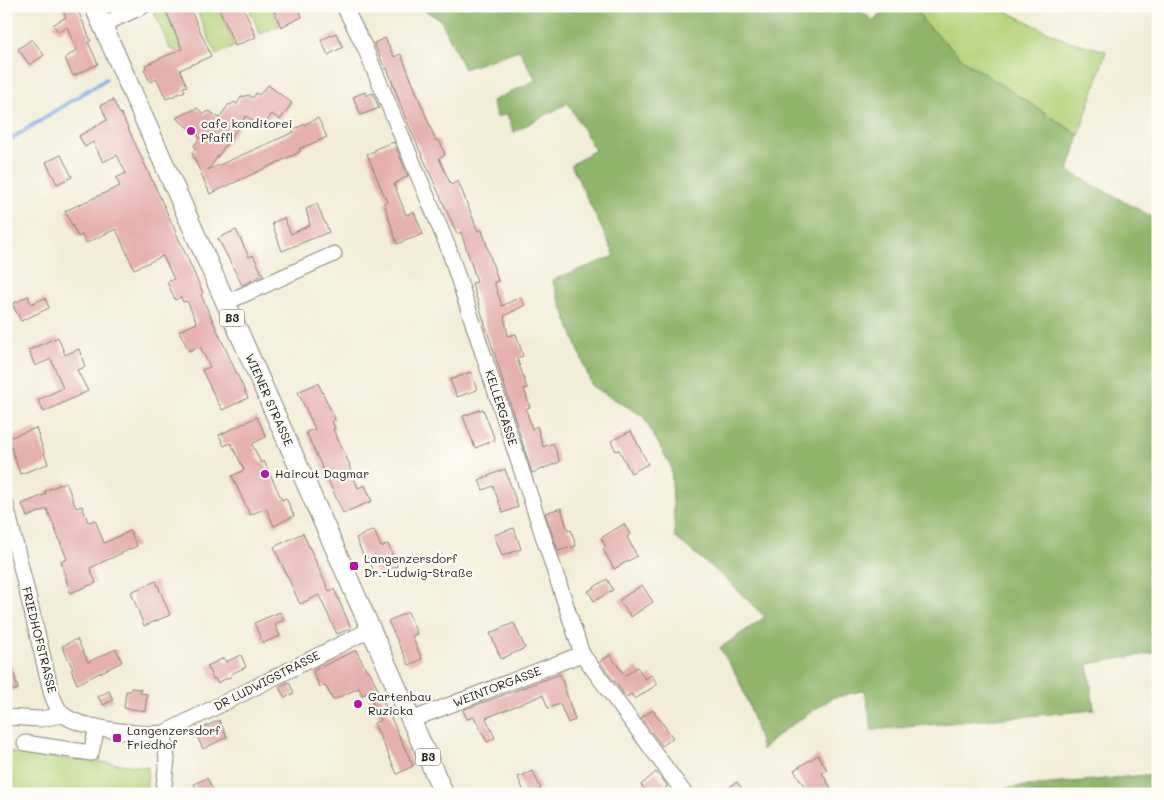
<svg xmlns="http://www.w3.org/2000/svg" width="1164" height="800" viewBox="0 0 1164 800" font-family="Mali,sans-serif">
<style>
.green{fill:#b4d37a;stroke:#68784b}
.forest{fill:#8fb56a;stroke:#566843}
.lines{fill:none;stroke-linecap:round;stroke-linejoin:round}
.stream{stroke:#7cace7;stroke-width:4}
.building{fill:#e5afac}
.minor-casing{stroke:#868479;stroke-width:17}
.major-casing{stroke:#868479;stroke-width:21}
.minor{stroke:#fff;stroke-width:15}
.major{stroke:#fff;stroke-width:19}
.poi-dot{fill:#b5179e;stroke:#fdfcf7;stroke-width:2}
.labels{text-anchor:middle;stroke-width:4.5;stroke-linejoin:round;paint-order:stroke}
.shield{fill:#fdfcf7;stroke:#605f5e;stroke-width:1}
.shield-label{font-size:11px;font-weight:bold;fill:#1c1c1c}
.poi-label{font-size:12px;fill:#1c1c1c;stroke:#fdfcf7;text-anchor:start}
.street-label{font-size:12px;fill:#1c1c1c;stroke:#fdfcf7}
</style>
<rect width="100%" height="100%" fill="#fdfcf7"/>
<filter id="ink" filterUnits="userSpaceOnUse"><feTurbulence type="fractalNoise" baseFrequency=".02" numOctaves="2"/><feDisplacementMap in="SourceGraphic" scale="10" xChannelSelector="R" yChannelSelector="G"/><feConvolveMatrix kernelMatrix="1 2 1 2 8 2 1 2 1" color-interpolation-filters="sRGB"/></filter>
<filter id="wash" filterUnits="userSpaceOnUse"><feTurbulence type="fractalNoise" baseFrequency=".0096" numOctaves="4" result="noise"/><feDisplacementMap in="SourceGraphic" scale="20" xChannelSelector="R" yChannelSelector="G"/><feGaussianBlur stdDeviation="1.12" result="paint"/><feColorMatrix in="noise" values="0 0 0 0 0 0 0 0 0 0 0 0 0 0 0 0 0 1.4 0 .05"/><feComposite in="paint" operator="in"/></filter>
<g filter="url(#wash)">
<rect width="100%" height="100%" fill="#f1edd6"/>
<g class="green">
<polygon points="195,6 218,6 235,46 216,55"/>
<polygon points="248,6 272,6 280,25 260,34"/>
<polygon points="915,6 995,6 1065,40 1106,51 1079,135 966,62 924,22"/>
<polygon points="164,7 184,53 170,49 154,12"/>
<polygon points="6,752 148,767 146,794 6,794"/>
</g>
<g class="forest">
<polygon points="417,6 854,6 874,21 887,6 915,6 924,22 966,62 1079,135 1068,171 1158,220 1158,652 1088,664 1094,710 872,730 865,690 832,698 784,730 762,750 750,708 737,676 720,648 765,617 727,580 675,537 671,466 643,416 592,386 552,280 615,256 571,165 595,150 568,103 514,132 507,114 497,117 492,101 536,80 519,50 464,69 441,20"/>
<polygon points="1158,774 1158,794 944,794"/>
</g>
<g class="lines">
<polyline class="stream" points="6,142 106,79"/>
</g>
<g id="blocks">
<g class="building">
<polygon points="61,6 76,6 91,41 88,42 98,64 73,76 65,58 77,50 67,27 59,32 53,25 66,17"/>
<polygon points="164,6 189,6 211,56 180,70 187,86 183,87 185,91 166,99 157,79 150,82 144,69 146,68 145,65 182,49"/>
<polygon points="218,6 243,6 256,37 235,46"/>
<polygon points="272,6 298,6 302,17 281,27"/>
<polygon points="336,33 343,47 328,55 321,40"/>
<polygon points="385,38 394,57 401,54 436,141 439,139 445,155 439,158 451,185 458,181 478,231 482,230 498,281 494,282 502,306 520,297 525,305 504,316 508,336 516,334 523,356 517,358 527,388 524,389 530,407 526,409 532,429 537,426 543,447 553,443 560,462 532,473 472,283 477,282 461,232 457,234 405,117 387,68 385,69 374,43"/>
<polygon points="32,39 44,55 30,65 18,49"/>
<polygon points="268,85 292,103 280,120 272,114 265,124 259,126 246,116 208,170 294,132 292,130 318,118 327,137 299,149 300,152 210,194 192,153 196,148 194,146 200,137 176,118 197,108 204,114 209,111 219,118 229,104 231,105 234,102 237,104 241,97 249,95 253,98 256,93 259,95"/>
<polygon points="365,92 366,96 373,93 379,108 361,115 353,97"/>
<polygon points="113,100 120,114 121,113 165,208 203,293 201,295 248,398 222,410 220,405 219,405 202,370 210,367 200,346 189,351 179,331 197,323 187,301 183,302 181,297 175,300 167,282 174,279 163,256 134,269 116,229 86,243 82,235 78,237 65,211 120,186 116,178 126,173 117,155 103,162 93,142 85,147 79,136 107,120 101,105"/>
<polygon points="394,142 408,176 394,184 406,215 414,212 423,234 397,244 384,203 387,202 367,154 375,151 375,149"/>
<polygon points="61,155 72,177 57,184 46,162"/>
<polygon points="317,204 329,232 282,251 272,223 284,218 291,234 310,225 306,209"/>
<polygon points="236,230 249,257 253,255 263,275 242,285 218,238"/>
<polygon points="28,296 31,304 45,298 49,308 21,321 12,304"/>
<polygon points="58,337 65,355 79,349 85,367 77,370 88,391 44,412 38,400 63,388 51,359 35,366 29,350"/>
<polygon points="471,372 477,390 457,397 450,380"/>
<polygon points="318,383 335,419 332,421 335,428 333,429 350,465 349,466 358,488 365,485 372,501 343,513 306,432 315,429 298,392"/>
<polygon points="483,409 495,440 475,448 463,416"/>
<polygon points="257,417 266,437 252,444 261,463 264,461 282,500 286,498 294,516 274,526 266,508 250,515 232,476 244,470 231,443 224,446 219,435"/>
<polygon points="36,428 48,464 20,474 8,438"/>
<polygon points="631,431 648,464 631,473 619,450 616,451 611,441"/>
<polygon points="505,469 518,507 503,513 493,486 483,490 479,480"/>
<polygon points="66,482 76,508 82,506 88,522 95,520 104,543 130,531 137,546 90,568 96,583 70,593 61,561 67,559 47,509 27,517 22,504 46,494 45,491"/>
<polygon points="561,508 568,531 571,530 576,546 558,551 545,513"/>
<polygon points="624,524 630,534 627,537 637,556 614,569 603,549 606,547 601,538"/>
<polygon points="514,528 521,549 502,556 494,535"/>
<polygon points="374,530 381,547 388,544 397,566 378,574 376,570 374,571 366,554 363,555 356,538"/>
<polygon points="303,533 329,591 334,589 351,628 337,634 319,595 300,604 274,547"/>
<polygon points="607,579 613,590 594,601 588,591"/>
<polygon points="156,581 170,615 144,626 131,592"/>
<polygon points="642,585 653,602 631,617 619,600"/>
<polygon points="280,612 284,620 275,624 280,636 263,643 254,623"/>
<polygon points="408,612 417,634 412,636 422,659 409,665 388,621"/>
<polygon points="514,623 525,648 501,659 490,633"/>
<polygon points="77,639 88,662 116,649 122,662 77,684 71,670 73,669 62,646"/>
<polygon points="356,650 367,671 369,670 413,766 397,774 374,723 381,720 368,693 362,695 359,688 333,700 325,685 320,687 313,671"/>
<polygon points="241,655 246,667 231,674 232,676 217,683 215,678 213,679 207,666 224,658 226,662"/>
<polygon points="610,655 625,676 637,667 645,679 651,675 658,684 635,699 631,694 626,697 600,662"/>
<polygon points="6,659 10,659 18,689 6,692"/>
<polygon points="560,674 575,720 568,723 560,704 548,708 543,695 486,718 495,738 487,742 474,717 467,719 463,710"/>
<polygon points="289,682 294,693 285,698 279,687"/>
<polygon points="131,688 141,689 140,693 147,694 145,711 124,708 126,691 131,691"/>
<polygon points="109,691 113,700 103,705 98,697"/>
<polygon points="653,710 673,738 662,746 641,718"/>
<polygon points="219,720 227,737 203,749 195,732"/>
<polygon points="818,755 827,770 822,773 831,788 822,794 809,794 794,770"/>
<polygon points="533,771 541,789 530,794 525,794 518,777"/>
<polygon points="656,772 667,785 666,789 660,794 649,794 641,785"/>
<polygon points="207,778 215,794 199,794 194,784"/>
<polygon points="737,782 746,794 720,794"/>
</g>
</g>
</g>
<g filter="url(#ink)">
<use href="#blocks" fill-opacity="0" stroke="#868479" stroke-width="1"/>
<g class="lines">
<defs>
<g id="minor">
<polyline points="344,6 365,48 448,247 582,654 685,794"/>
<polyline points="102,25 143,6"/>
<polyline points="225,303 334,254"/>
<path d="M 6,505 L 52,695 C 55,702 57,710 64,715 C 79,728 144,736 164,733 L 371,629"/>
<polyline points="6,717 40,719 63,715"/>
<polyline points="411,720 582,654"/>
<polyline points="25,743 91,753 97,727"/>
<polyline points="163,794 167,759 164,733"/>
</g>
<polyline id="major" points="94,6 444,794"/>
</defs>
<use href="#minor" class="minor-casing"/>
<use href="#major" class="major-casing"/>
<use href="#minor" class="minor"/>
<use href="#major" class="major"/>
</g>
</g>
<g class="poi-dot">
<circle cx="191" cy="131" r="5"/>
<circle cx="265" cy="474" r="5"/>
<rect x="349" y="561" width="10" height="10" rx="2.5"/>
<circle cx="358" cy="704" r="5"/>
<rect x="112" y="733" width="10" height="10" rx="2.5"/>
</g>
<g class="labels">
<g class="shield">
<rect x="219.5" y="309.5" width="25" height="17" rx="4"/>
<rect x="415.5" y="748.5" width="25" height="17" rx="4"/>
</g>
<g class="shield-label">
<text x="232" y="322">B3</text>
<text x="428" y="761">B3</text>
</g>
<g class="poi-label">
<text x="201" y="128">cafe konditorei<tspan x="201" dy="14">Pfaffl</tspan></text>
<text x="275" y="478">Haircut Dagmar</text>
<text x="364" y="563">Langenzersdorf<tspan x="364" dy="14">Dr.-Ludwig-Straße</tspan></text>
<text x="368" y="701">Gartenbau<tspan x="368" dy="14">Ruzicka</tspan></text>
<text x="127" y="735">Langenzersdorf<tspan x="127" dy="14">Friedhof</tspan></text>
</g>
<g class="street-label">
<text transform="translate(269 400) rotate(66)" y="4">WIENER STRASSE</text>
<text transform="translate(501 408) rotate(72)" y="4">KELLERGASSE</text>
<text transform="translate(39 640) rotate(76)" y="4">FRIEDHOFSTRASSE</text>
<text transform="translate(267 681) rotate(-27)" y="4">DR LUDWIGSTRASSE</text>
<text transform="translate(497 687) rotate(-21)" y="4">WEINTORGASSE</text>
</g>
</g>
<rect width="1164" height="800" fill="none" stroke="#fdfcf7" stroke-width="25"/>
</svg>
